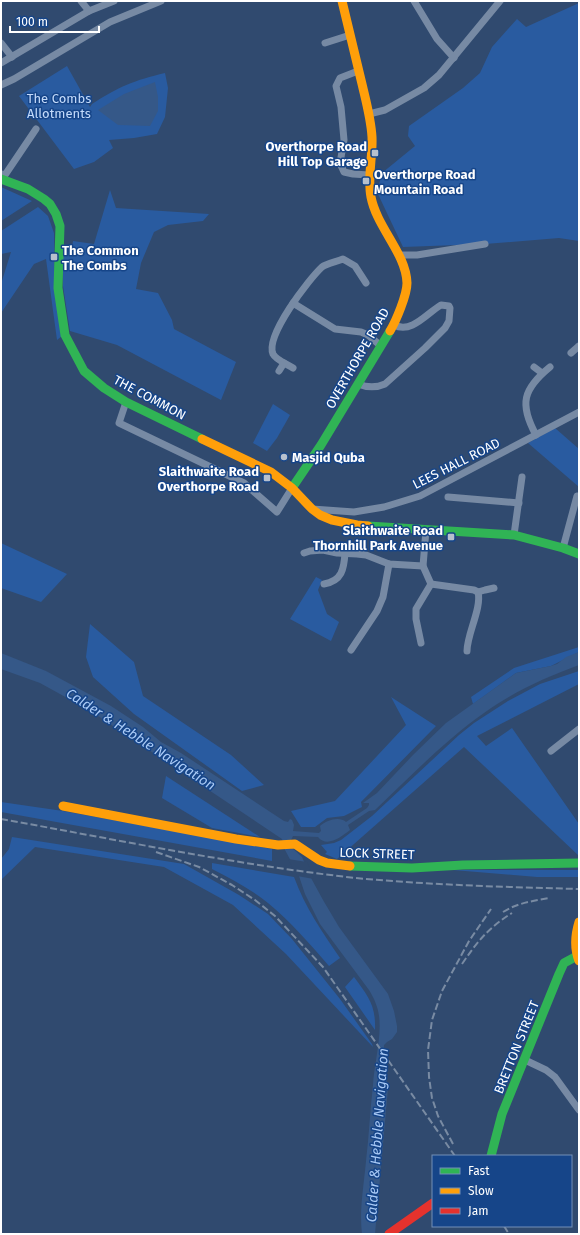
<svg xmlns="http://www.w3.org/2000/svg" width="580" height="1235" viewBox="0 0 580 1235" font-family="'Fira Sans',sans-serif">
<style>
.green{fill:#295ba0}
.water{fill:#355888}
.pier{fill:#304a6f}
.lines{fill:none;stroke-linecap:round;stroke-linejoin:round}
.street{stroke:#778aa4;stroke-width:7}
.fast{stroke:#30b455;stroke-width:9}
.slow{stroke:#ff9f0a;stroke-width:9}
.jam{stroke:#e5322d;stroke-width:9}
.rail{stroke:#798ba3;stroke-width:2;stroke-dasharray:7 3;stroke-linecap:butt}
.poi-dot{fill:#b7c0cd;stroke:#164589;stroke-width:1.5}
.labels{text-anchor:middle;stroke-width:3;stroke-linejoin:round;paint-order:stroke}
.park-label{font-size:13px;fill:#c4dbfb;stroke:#164589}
.poi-label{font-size:13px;font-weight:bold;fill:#fff;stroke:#164589;text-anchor:end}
.street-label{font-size:13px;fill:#fff;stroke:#164589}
.water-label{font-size:14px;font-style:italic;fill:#a9caf6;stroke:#164589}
</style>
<rect width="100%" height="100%" fill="#304a6f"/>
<g class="green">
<polygon points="579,3 579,241 559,238 485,244 403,247 377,192 382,173 415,146 408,136 409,126 463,88 480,73 492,47 517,19 526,27"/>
<path d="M 67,66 L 90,107 L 92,104 C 118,87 135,80 165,73 L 168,88 L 165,117 L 157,134 L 134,138 L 109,140 L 113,148 L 94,162 L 74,169 L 19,96 Z"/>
<polygon points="1,187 32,201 1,221"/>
<polygon points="110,190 116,208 209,214 203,221 168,225 154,232 141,263 136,289 158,293 172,320 174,329 236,362 221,400 117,345 70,331 63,286 63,251 71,253 73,241 94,244"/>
<polygon points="38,207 48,216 54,233 55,285 62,336 57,340 46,259 34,264 1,313 1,284 11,252 1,254 1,231"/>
<polygon points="273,404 290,415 277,438 267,451 253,443"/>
<polygon points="555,428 579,449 579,487 528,443"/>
<polygon points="1,543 67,574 41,602 1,588"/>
<polygon points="316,577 322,580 318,590 327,614 339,622 331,641 290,619"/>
<polygon points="90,624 134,662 143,696 231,755 264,785 242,791 134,714 93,677 86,657"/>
<polygon points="579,647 579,652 551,666 516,673 473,704 471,697 514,668"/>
<polygon points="579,671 579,684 477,736 486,746 512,728 579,824 579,856 464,747 337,859 325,854 327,852 321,845 334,843 341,840 372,816 459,735 474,723 508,701 540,684"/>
<polygon points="391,697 436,726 361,802 362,807 344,816 327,818 315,827 301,827 291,811 335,801 406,725"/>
<polygon points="166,776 260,837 212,828 162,798"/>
<polygon points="1,802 63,811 272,849 272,861 1,812"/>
<polygon points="12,837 184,864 239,895 268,914 292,939 340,999 372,1044 373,1047 286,954 233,905 164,867 35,847 2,879 1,892 1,859 9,849"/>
<path d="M 212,863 L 294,877 C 305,907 322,932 340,958 L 329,966 C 310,944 291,922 268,903 C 251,889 231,879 212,869 Z"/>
<polygon points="453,870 579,870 579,877 537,877"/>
<path d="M 354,977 C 368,996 376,1005 375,1030 L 345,987 Z"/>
</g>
<g class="water">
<polygon points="155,82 158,97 158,111 150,126 118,125 98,110 124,94"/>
<path d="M 579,652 L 579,665 C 546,677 513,692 484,713 C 444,741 410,777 375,810 L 369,811 L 348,825 L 350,830 C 341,837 327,848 318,837 L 293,836 L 291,840 L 291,847 L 302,857 L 311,878 L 323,900 L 339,927 L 388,994 L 394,1011 L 397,1026 L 397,1032 L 392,1039 L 387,1042 L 384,1045 L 383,1056 L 388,1088 L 375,1234 L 362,1234 C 359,1210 364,1185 366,1161 C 369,1136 370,1111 373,1085 C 374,1065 382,1036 379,1016 C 378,1007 374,998 369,990 L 320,924 L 305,894 L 299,876 L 285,850 L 282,839 L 89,710 L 40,683 L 1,669 L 1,653 L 46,671 L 111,706 L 143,727 L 161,742 L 181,753 L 284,821 L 288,822 L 290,819 L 292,820 L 294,825 L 293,831 L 319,833 L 321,831 L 320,826 C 327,820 339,816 346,822 L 367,808 L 369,805 L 369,803 L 363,803 L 377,793 L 413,755 L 446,723 L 516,673 L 551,666 L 557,664 L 566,657 Z"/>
</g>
<polygon class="pier" points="288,859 307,862 314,879 297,876"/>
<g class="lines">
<g class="street">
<polyline points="81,1 89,11"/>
<polyline points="414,1 437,39 454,58"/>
<polyline points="1,43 12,57"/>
<polyline points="325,43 350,35"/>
<polyline points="1,63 89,11 114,1"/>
<polyline points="358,71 340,78 336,86 341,107 344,140 340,163 344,172 353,174 369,175"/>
<polyline points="1,85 14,79 110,22 161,1"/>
<polyline points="369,114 385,110 424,88 439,75 500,1"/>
<polyline points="1,174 5,175 36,129"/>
<polyline points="399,255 417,255 485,244"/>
<polyline points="293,303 335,329 361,332 368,335 381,346"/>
<polyline points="571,353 579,346"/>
<polyline points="534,367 542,373"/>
<path d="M 293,368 C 287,364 276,360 273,354 C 265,336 309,279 322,267 C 327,263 336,262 343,259 L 355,266 L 366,283"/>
<polyline points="279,371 284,363"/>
<path d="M 358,384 C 368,388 376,388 385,384 L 425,348 L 445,328 L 449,321 L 450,308 L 449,306 L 441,305 C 427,313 412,334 394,325"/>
<polyline points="126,402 119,423 244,483 277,512 292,488"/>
<path d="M 536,435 C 519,404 523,389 550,367"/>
<polyline points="448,497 519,503"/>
<polyline points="312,509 354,512 384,507 420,496 579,412"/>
<polyline points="514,535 522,477"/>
<polyline points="563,548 577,496"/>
<polyline points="304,553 310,551 323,550 337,553 357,554 366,555 389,564 423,566"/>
<path d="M 324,584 C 342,581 344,569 345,553"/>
<path d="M 431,584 L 474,590 L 478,592 C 482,608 467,634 467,651"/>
<polyline points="478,592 485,590 494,588"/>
<polyline points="421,643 416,619 416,609 431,584 423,566 426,530"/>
<polyline points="351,650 377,611 383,597 389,564"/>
<polyline points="551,751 579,729"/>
<polyline points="525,1060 546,1070 555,1077 579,1110"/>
</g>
<g class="fast">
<polyline points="1,179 28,189 44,199 50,204 56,214 60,226 58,288 65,335 84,371 104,388 126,402 202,439"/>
<polyline points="292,488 321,445 390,331"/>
<polyline points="368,526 514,535 563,548 579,554"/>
<polyline points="350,866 412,868 463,865 579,863"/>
<polyline points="491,1156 502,1114 559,974 564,963 577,956"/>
</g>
<g class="slow">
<path d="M 342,1 C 349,29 355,56 362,84 C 366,101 371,119 372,137 C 373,157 367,177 371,197 C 377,228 406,253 407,283 C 407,295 396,321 390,331"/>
<polyline points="202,439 271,472 292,488 312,509 320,515 332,520 357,525 368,526"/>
<polyline points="63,806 236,839 278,845 295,844 319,860 327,863 350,866"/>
<path d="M 579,922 C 575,935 574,948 579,961"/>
</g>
<polyline class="jam" points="389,1234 433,1203"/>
<g class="rail">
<path d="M 1,819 C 119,840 237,865 356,878 C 430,885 505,887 579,889"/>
<polyline points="156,852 199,867 232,885 255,900 275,916 323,967 455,1156"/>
<path d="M 503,912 C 517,903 533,901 549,898"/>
<path d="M 462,964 C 477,942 489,927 512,913"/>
<polyline points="453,1144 438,1116 432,1098 429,1077 428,1050 432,1020 442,991 469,941 491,909"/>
<polyline points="504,1226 509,1234"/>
</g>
</g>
<g class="poi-dot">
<rect x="371" y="149" width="8" height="8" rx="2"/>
<rect x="362" y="177" width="8" height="8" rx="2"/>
<rect x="50" y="253" width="8" height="8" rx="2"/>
<circle cx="284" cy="457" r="4"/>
<rect x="263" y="474" width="8" height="8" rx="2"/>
<rect x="447" y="533" width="8" height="8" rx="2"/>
</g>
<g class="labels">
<g class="park-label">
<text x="59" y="103">The Combs<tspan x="59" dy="15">Allotments</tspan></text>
</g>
<g class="poi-label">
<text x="367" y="151">Overthorpe Road<tspan x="367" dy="15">Hill Top Garage</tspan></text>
<text x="374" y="179" text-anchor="start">Overthorpe Road<tspan x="374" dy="15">Mountain Road</tspan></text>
<text x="62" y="255" text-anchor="start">The Common<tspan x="62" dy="15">The Combs</tspan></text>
<text x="292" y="462" text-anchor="start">Masjid Quba</text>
<text x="259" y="476">Slaithwaite Road<tspan x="259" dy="15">Overthorpe Road</tspan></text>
<text x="443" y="535">Slaithwaite Road<tspan x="443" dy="15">Thornhill Park Avenue</tspan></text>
</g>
<g class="street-label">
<text transform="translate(357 358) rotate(-60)" y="5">OVERTHORPE ROAD</text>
<text transform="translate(150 397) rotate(28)" y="5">THE COMMON</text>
<text transform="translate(456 463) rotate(-27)" y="5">LEES HALL ROAD</text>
<text transform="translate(377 853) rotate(2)" y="5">LOCK STREET</text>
<text transform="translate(516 1047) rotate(-68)" y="5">BRETTON STREET</text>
</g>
<g class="water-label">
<text transform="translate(141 739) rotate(33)" y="5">Calder &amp; Hebble Navigation</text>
<text transform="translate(377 1135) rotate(-86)" y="5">Calder &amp; Hebble Navigation</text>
</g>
</g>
<rect width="580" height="1235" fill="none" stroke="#ffffff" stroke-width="4"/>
<rect x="432" y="1155" width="140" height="72" fill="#164589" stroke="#738fb8"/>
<rect x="440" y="1168" width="20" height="6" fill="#30b455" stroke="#738fb8"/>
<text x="468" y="1175" font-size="12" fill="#ffffff">Fast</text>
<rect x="440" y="1188" width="20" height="6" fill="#ff9f0a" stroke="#738fb8"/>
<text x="468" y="1195" font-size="12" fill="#ffffff">Slow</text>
<rect x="440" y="1208" width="20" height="6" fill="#e5322d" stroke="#738fb8"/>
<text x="468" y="1215" font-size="12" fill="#ffffff">Jam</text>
<path d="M10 26v6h89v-6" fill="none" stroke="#ffffff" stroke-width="2"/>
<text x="16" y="26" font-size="12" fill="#ffffff" stroke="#164589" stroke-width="3" paint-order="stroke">100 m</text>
</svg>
